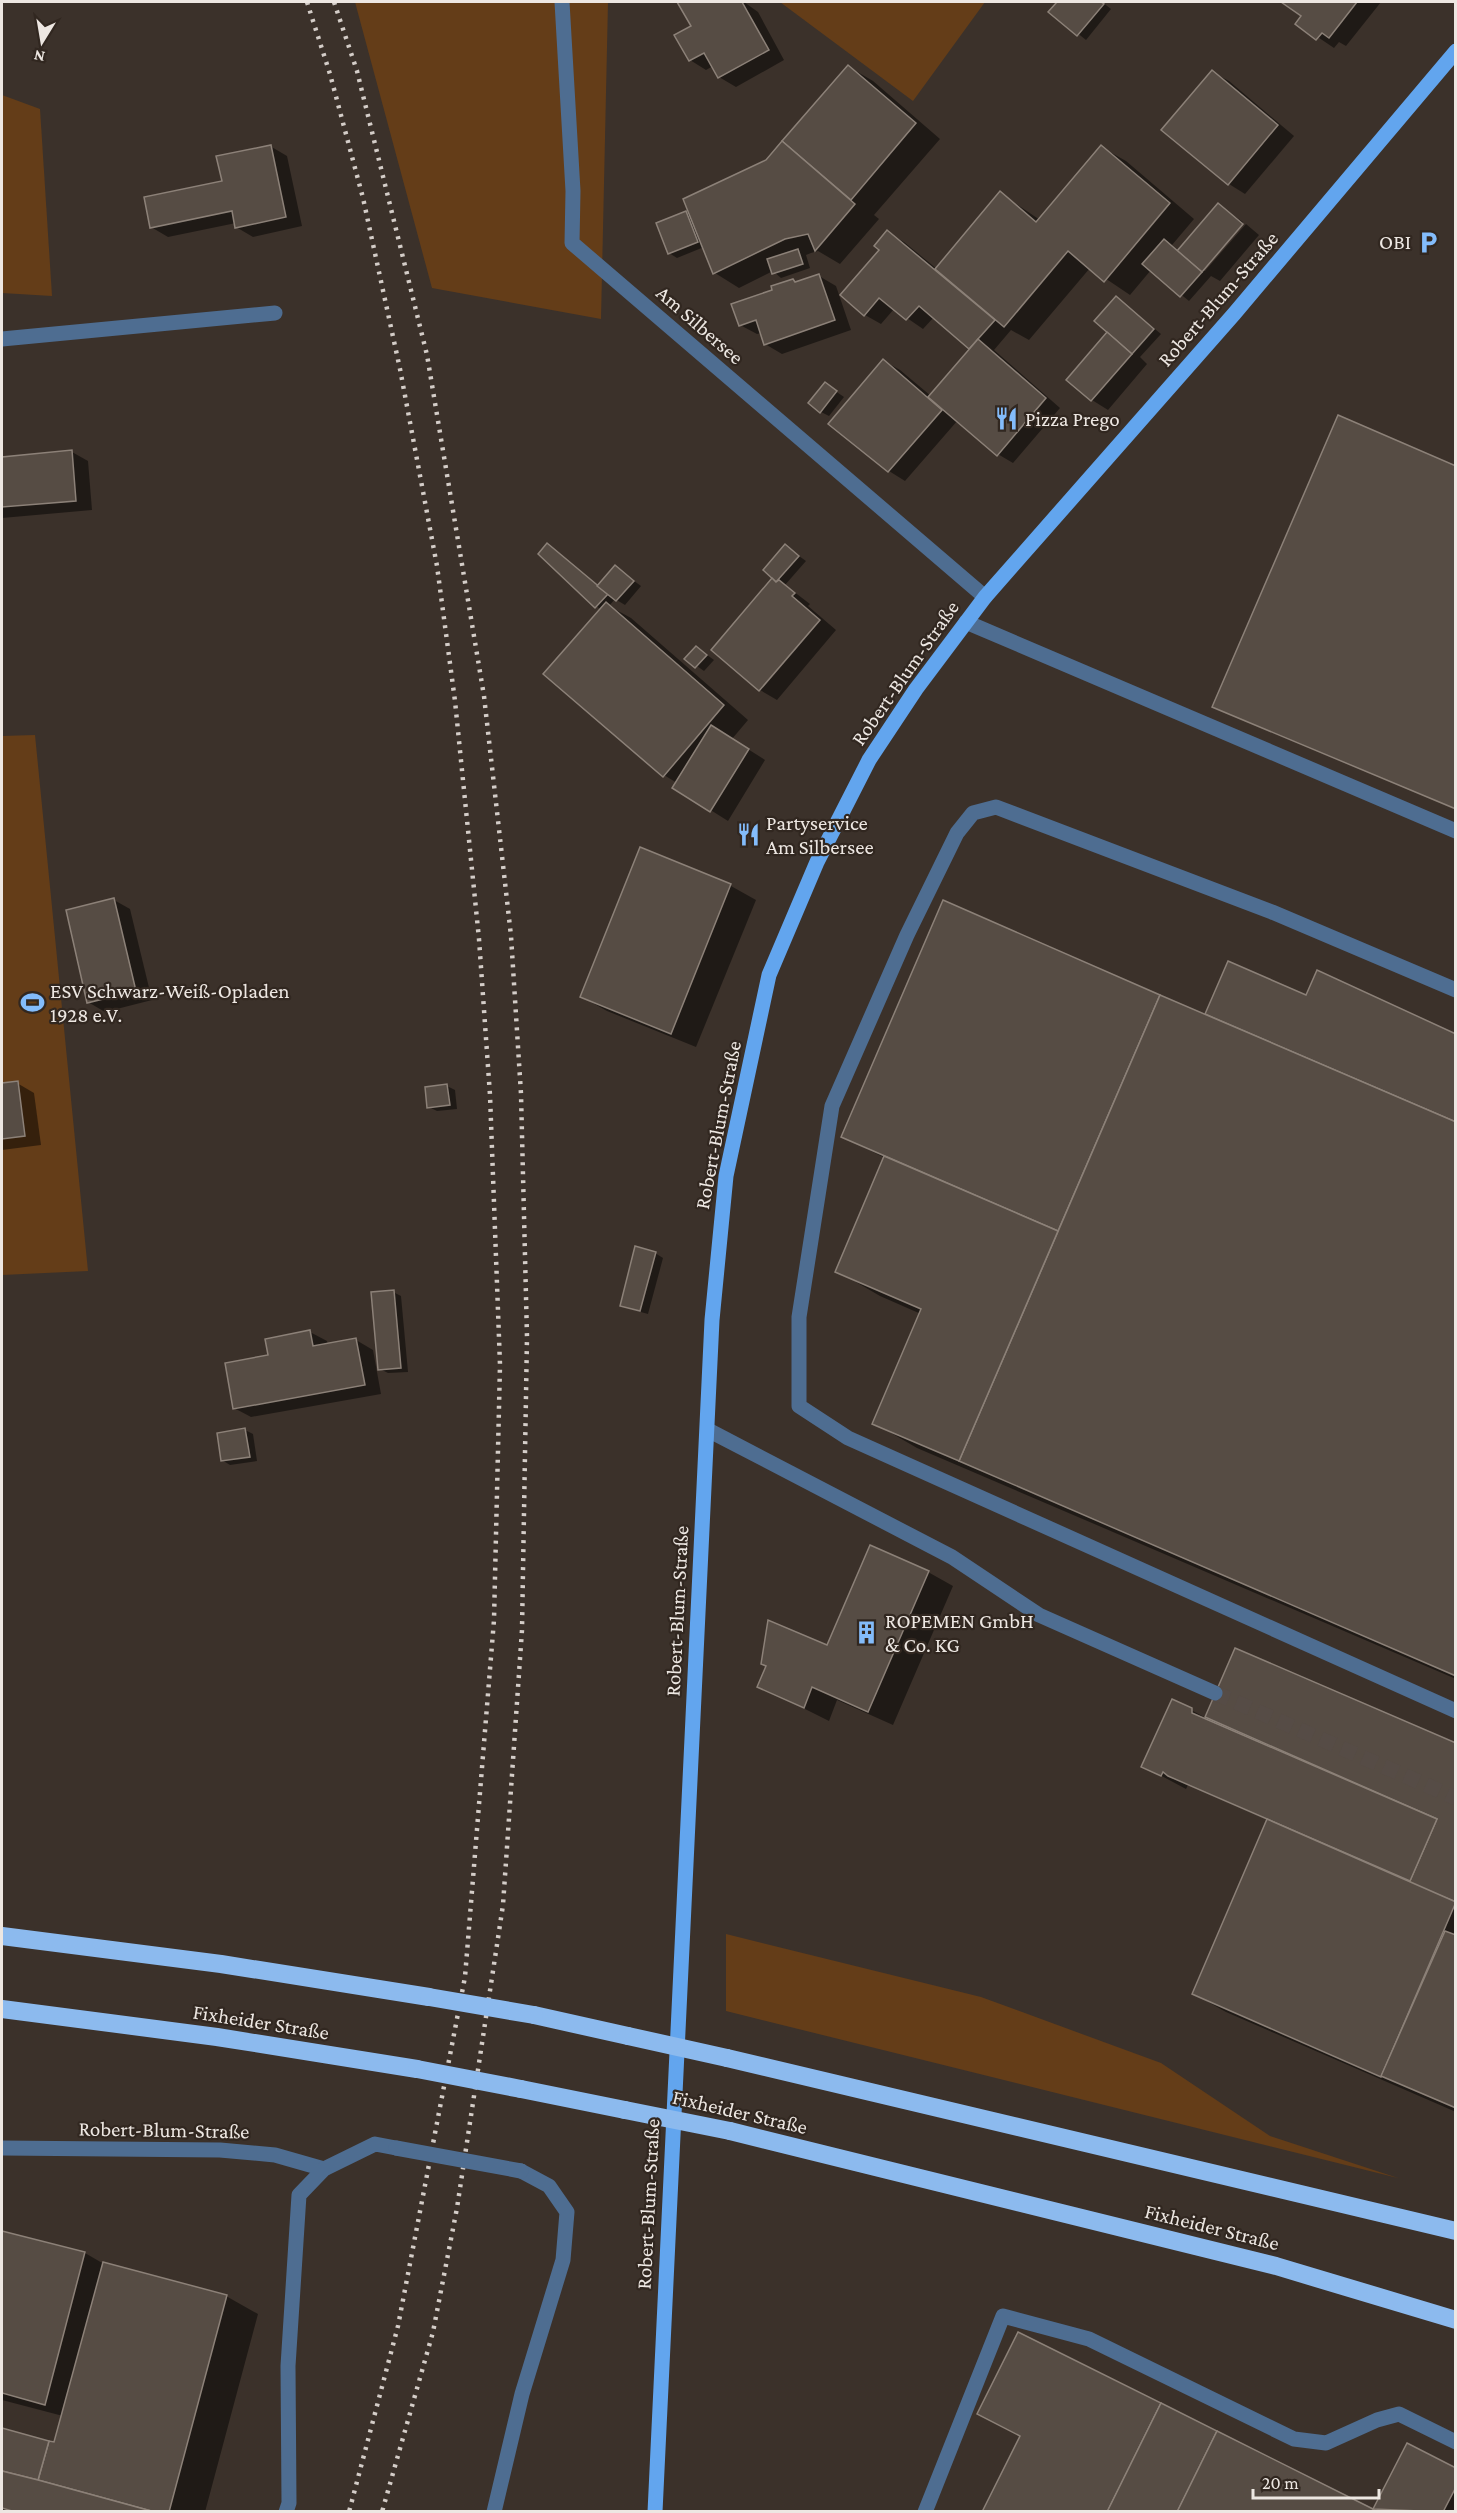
<svg xmlns="http://www.w3.org/2000/svg" width="1457" height="2513" viewBox="0 0 1457 2513" font-family="'Crimson Pro',serif">
<style>
.green{fill:#643d18}
.shadow{fill:#0007}
.building{fill:#564c44;stroke:#8c8178;stroke-width:1.5}
.lines{fill:none;stroke-linecap:round;stroke-linejoin:round}
.minor-tunnel{stroke:#564c46;stroke-width:15;stroke-dasharray:15 8;stroke-linecap:butt}
.minor{stroke:#4e6d91;stroke-width:15}
.major{stroke:#62a5ee;stroke-width:15}
.highway{stroke:#8cbaee;stroke-width:18}
.rail{stroke:#d4cdc8;stroke-width:4.5;stroke-dasharray:3 6;stroke-linecap:butt}
.minor-bridge{stroke:#4e6d91;stroke-width:15}
.highway-bridge{stroke:#8cbaee;stroke-width:18}
.labels{text-anchor:middle;stroke-width:4.5;stroke-linejoin:round;paint-order:stroke}
.poi-label{font-size:21px;fill:#ede7e2;stroke:#312720;text-anchor:start}
.street-label{font-size:21px;fill:#ede7e2;stroke:#312720}
</style>
<rect width="100%" height="100%" fill="#3b312a"/>
<g class="green">
<polygon points="355,2 608,2 601,319 432,288"/>
<polygon points="780,2 985,2 913,101"/>
<polygon points="2,95 40,109 52,296 2,293"/>
<polygon points="35,735 88,1271 2,1275 2,736"/>
<polygon points="726,1934 981,1997 1161,2063 1270,2136 1398,2178 726,2011"/>
</g>
<g class="shadow">
<polygon points="679,2 744,2 758,12 784,60 736,87 719,77 713,66 706,70 690,60 693,27"/>
<polygon points="1059,2 1102,2 1111,9 1086,40 1051,12"/>
<polygon points="1284,2 1381,2 1346,46 1339,42 1334,48 1297,23 1303,16"/>
<polygon points="849,67 873,81 940,139 874,215 879,219 840,264 818,251 811,253 806,255 810,268 781,278 773,271 739,288 715,273 704,247 677,258 669,253 686,213 692,216 767,162"/>
<polygon points="1212,72 1229,81 1294,136 1245,194 1229,184 1163,130"/>
<polygon points="270,146 287,156 302,226 253,237 236,227 236,223 168,237 151,227 224,182"/>
<polygon points="1101,147 1126,161 1194,219 1172,245 1179,251 1218,205 1243,222 1201,271 1205,271 1246,224 1259,235 1220,281 1211,276 1189,301 1151,270 1130,295 1090,268 1029,340 1011,330 994,350 1060,408 1013,463 996,453 958,420 905,481 889,471 830,423 884,361 900,370 931,396 972,349 934,317 923,329 894,309 881,324 865,315 887,232 904,242 937,269 1000,193 1040,220"/>
<polygon points="819,276 836,286 851,330 782,354 765,344 762,333 757,334 740,325 774,291 793,280 798,283"/>
<polygon points="1116,297 1161,334 1140,357 1147,364 1108,410 1092,400 1068,380 1109,332"/>
<polygon points="825,384 844,397 829,416 821,412"/>
<polygon points="72,452 88,461 92,510 2,518 2,458"/>
<polygon points="548,545 599,586 615,567 641,586 625,605 615,599 609,606 631,618 748,720 732,739 765,760 728,821 674,787 677,783 664,775 601,610 540,554"/>
<polygon points="785,546 806,561 785,585 810,604 808,606 836,630 777,700 760,690 713,650 779,582 765,570"/>
<polygon points="696,647 714,660 704,671 687,659"/>
<polygon points="641,849 731,886 756,900 696,1047 607,1011 582,997"/>
<polygon points="114,900 130,909 152,1000 105,1012 88,1002"/>
<polygon points="944,902 1206,1016 1228,963 1307,997 1456,1035 1456,1679 917,1448 874,1423 921,1314 880,1296 837,1271 885,1158 843,1137"/>
<polygon points="17,1083 34,1093 41,1145 2,1150 2,1085"/>
<polygon points="447,1086 455,1090 457,1109 437,1111 429,1107"/>
<polygon points="655,1253 663,1258 648,1314 630,1309 622,1305"/>
<polygon points="393,1292 401,1296 408,1372 388,1373 380,1369"/>
<polygon points="310,1332 327,1341 328,1345 356,1340 373,1350 381,1394 251,1417 234,1408 269,1357"/>
<polygon points="245,1430 253,1434 257,1461 230,1465 222,1460"/>
<polygon points="928,1572 953,1586 893,1725 837,1700 829,1721 759,1686 828,1647"/>
<polygon points="1236,1650 1456,1744 1456,2112 1226,2012 1194,1994 1268,1820 1188,1785 1186,1789 1143,1766 1191,1710 1206,1718"/>
<polygon points="2,2232 85,2253 104,2264 226,2296 258,2314 205,2512 2,2512 2,2430 55,2444 63,2416 2,2400"/>
<polygon points="979,2413 1373,2511 1408,2445 1456,2470 1456,2512 983,2512 1021,2437"/>
</g>
<g class="building">
<polygon points="677,2 742,2 769,50 718,78 704,53 689,61 674,35 691,26"/>
<polygon points="1057,2 1101,2 1104,4 1077,36 1048,12"/>
<polygon points="1281,2 1357,2 1329,38 1322,33 1316,40 1295,24 1301,16"/>
<polygon points="848,65 916,123 851,200 782,141"/>
<polygon points="1212,70 1278,125 1228,185 1161,130"/>
<polygon points="782,141 855,204 815,251 808,234 785,239 713,274 683,199 766,160"/>
<polygon points="271,145 286,217 235,228 232,211 150,228 144,197 222,181 216,156"/>
<polygon points="1101,145 1170,203 1104,282 1068,251 1004,327 935,269 1000,191 1036,222"/>
<polygon points="1218,203 1243,224 1202,272 1177,251"/>
<polygon points="686,211 698,242 668,254 656,223"/>
<polygon points="887,230 995,320 969,349 919,306 906,320 879,298 864,316 840,295 879,250 874,246"/>
<polygon points="1164,239 1202,272 1180,297 1142,264"/>
<polygon points="798,249 803,264 772,274 767,259"/>
<polygon points="819,274 835,320 764,345 756,320 739,326 731,304 772,290 771,286 793,279 795,282"/>
<polygon points="1116,296 1154,329 1132,354 1094,321"/>
<polygon points="1107,332 1132,354 1091,401 1066,380"/>
<polygon points="978,339 1046,398 997,456 928,397"/>
<polygon points="883,359 942,410 888,472 828,424"/>
<polygon points="825,382 837,391 820,413 808,403"/>
<polygon points="1338,415 1456,466 1456,809 1212,707"/>
<polygon points="72,450 76,501 2,507 2,457"/>
<polygon points="547,543 608,594 595,608 538,554"/>
<polygon points="785,544 799,556 776,582 763,570"/>
<polygon points="615,565 634,581 616,601 597,586"/>
<polygon points="772,578 776,582 779,580 795,593 792,596 820,620 759,691 711,650"/>
<polygon points="606,602 724,705 663,777 543,674"/>
<polygon points="696,646 707,655 695,668 684,659"/>
<polygon points="711,725 749,749 710,812 672,788"/>
<polygon points="640,847 731,884 671,1034 580,997"/>
<polygon points="114,898 136,991 87,1003 66,910"/>
<polygon points="943,900 1160,995 1058,1231 841,1137"/>
<polygon points="1228,961 1306,995 1317,970 1456,1034 1456,1122 1205,1014"/>
<polygon points="1160,995 1456,1122 1456,1676 959,1461"/>
<polygon points="18,1081 25,1136 2,1139 2,1083"/>
<polygon points="447,1084 450,1105 427,1108 425,1087"/>
<polygon points="884,1156 1058,1231 959,1461 872,1424 921,1309 835,1272"/>
<polygon points="635,1246 656,1252 640,1311 620,1306"/>
<polygon points="394,1290 401,1368 378,1370 371,1292"/>
<polygon points="310,1330 313,1346 356,1338 365,1385 233,1409 225,1363 268,1355 265,1339"/>
<polygon points="245,1428 250,1457 221,1461 217,1433"/>
<polygon points="870,1545 929,1571 868,1712 812,1687 804,1708 757,1687 766,1666 761,1664 768,1620 827,1645"/>
<polygon points="1235,1648 1456,1743 1456,1902 1409,1883 1437,1819 1205,1717"/>
<polygon points="1172,1699 1192,1708 1192,1713 1437,1819 1410,1881 1168,1776 1163,1772 1161,1776 1141,1767"/>
<polygon points="1267,1819 1456,1902 1381,2077 1192,1994"/>
<polygon points="1445,1931 1456,1935 1456,2108 1381,2076"/>
<polygon points="2,2231 85,2252 45,2405 2,2393"/>
<polygon points="103,2262 227,2295 169,2512 155,2512 38,2480 49,2441 54,2442"/>
<polygon points="1018,2332 1161,2403 1107,2512 982,2512 1020,2436 977,2414"/>
<polygon points="1161,2403 1217,2431 1177,2512 1107,2512"/>
<polygon points="2,2428 49,2441 38,2480 2,2471"/>
<polygon points="1217,2431 1373,2509 1377,2512 1177,2512"/>
<polygon points="1407,2443 1456,2468 1456,2487 1443,2512 1373,2509"/>
<polygon points="2,2471 38,2480 155,2512 15,2512 2,2508"/>
</g>
<g class="lines">
<polyline class="minor-tunnel" points="1215,1693 1456,1798"/>
<g class="minor">
<polyline points="562,2 573,191 572,243 985,597"/>
<polyline points="2,339 275,313"/>
<polyline points="966,622 1456,831"/>
<polyline points="1456,990 1272,912 996,807 973,813 957,833 907,935 832,1106 799,1317 799,1406 848,1438 1456,1711"/>
<polyline points="708,1430 952,1557 1039,1615 1215,1693"/>
<polyline points="2,2148 220,2150 275,2155 324,2169"/>
<polyline points="286,2512 289,2503 288,2366 299,2195 324,2169 375,2144 396,2148"/>
<polyline points="494,2512 522,2394 563,2260 567,2212 549,2186 521,2171"/>
<polyline points="925,2512 1003,2316 1089,2339 1294,2439 1326,2443 1377,2420 1399,2414 1456,2442"/>
</g>
<polyline class="major" points="655,2512 712,1320 726,1176 769,975 817,862 869,760 916,689 985,597 1234,314 1456,51"/>
<g class="highway">
<polyline points="2,1936 221,1964 429,1997"/>
<polyline points="2,2009 217,2037 417,2069"/>
<polyline points="534,2015 628,2036"/>
<polyline points="727,2058 1456,2231"/>
<polyline points="521,2089 625,2110"/>
<polyline points="730,2131 1276,2266 1456,2320"/>
</g>
<g class="rail">
<polyline points="307,2 330,74 363,198 400,369 437,566 455,701 479,939 490,1095 500,1365 494,1620 465,1977 398,2326 349,2512"/>
<polyline points="334,2 357,71 427,355 484,696 511,936 521,1094 527,1337 522,1630 503,1905 457,2208 433,2332 382,2512"/>
</g>
<polyline class="minor-bridge" points="396,2148 521,2171"/>
<g class="highway-bridge">
<polyline points="429,1997 534,2015"/>
<polyline points="628,2036 727,2058"/>
<polyline points="417,2069 521,2089"/>
<polyline points="625,2110 730,2131"/>
</g>
</g>
<defs>
<symbol id="parking-bare" viewBox="-9 -9 18 18"><path d="M-3.5-5.5H1a3.5 3.5 0 0 1 0 7H-1V5.5H-3.5ZM-1-3.4V-.6H.8a1.4 1.4 0 0 0 0-2.8Z" fill="#83bcfb" stroke="#312720" stroke-width="2.5" paint-order="stroke"/></symbol>
<symbol id="restaurant-bare" viewBox="-9 -9 18 18"><path d="M-5-6h1v4h1v-4h1v4h1v-4h1v5L-1.5 .5V6h-2V.5L-5-1ZM5-6V6H3V1.5H1.5Q1.5-4 5-6Z" fill="#83bcfb" stroke="#312720" stroke-width="2.5" paint-order="stroke"/></symbol>
<symbol id="stadium-bare" viewBox="-9 -9 18 18"><path d="M0-5a6.5 5 0 1 0 0 10a6.5 5 0 1 0 0-10ZM-3.5-1.8h7v3.6h-7Z" fill="#83bcfb" stroke="#312720" stroke-width="2.5" paint-order="stroke"/></symbol>
<symbol id="building-bare" viewBox="-9 -9 18 18"><path d="M-4-6H4V6H1V3H-1V6H-4ZM-2.5-4.3h1.7v1.8h-1.7ZM.8-4.3h1.7v1.8H.8ZM-2.5-1h1.7V.8h-1.7ZM.8-1h1.7V.8H.8Z" fill="#83bcfb" stroke="#312720" stroke-width="2.5" paint-order="stroke"/></symbol>
</defs>
<g fill-rule="evenodd">
<use href="#parking-bare" x="1412" y="226" width="33" height="33"/>
<use href="#restaurant-bare" x="990" y="402" width="33" height="33"/>
<use href="#restaurant-bare" x="732" y="818" width="33" height="33"/>
<use href="#stadium-bare" x="16" y="986" width="33" height="33"/>
<use href="#building-bare" x="850" y="1616" width="33" height="33"/>
</g>
<g class="labels">
<g class="poi-label">
<text x="1411" y="249" text-anchor="end">OBI</text>
<text x="1025" y="426">Pizza Prego</text>
<text x="766" y="830">Partyservice<tspan x="766" dy="24">Am Silbersee</tspan></text>
<text x="50" y="998">ESV Schwarz-Weiß-Opladen<tspan x="50" dy="24">1928 e.V.</tspan></text>
<text x="885" y="1628">ROPEMEN GmbH<tspan x="885" dy="24">&amp; Co. KG</tspan></text>
</g>
<g class="street-label">
<text transform="translate(1218 299) rotate(-49)" y="7">Robert-Blum-Straße</text>
<text transform="translate(700 325) rotate(41)" y="7">Am Silbersee</text>
<text transform="translate(905 673) rotate(-55)" y="7">Robert-Blum-Straße</text>
<text transform="translate(718 1125) rotate(-79)" y="7">Robert-Blum-Straße</text>
<text transform="translate(677 1611) rotate(-87)" y="7">Robert-Blum-Straße</text>
<text transform="translate(261 2022) rotate(9)" y="7">Fixheider Straße</text>
<text transform="translate(740 2112) rotate(13)" y="7">Fixheider Straße</text>
<text transform="translate(164 2130) rotate(1)" y="7">Robert-Blum-Straße</text>
<text transform="translate(648 2204) rotate(-87)" y="7">Robert-Blum-Straße</text>
<text transform="translate(1212 2227) rotate(14)" y="7">Fixheider Straße</text>
</g>
</g>
<rect width="1457" height="2513" fill="none" stroke="#ede7e2" stroke-width="6"/>
<g transform="translate(42 42) rotate(191)" stroke="#312720" stroke-width="4.5" paint-order="stroke">
<path d="M0-4.5L10 22L0 15L-10 22Z" fill="#ede7e2"/>
<text y="-9" font-size="16" font-weight="bold" text-anchor="middle" fill="#ede7e2">N</text>
</g>
<path d="M1253 2489v9h126v-9" fill="none" stroke="#ede7e2" stroke-width="3"/>
<text x="1262" y="2489" font-size="18" fill="#ede7e2" stroke="#312720" stroke-width="4.5" paint-order="stroke">20 m</text>
</svg>
